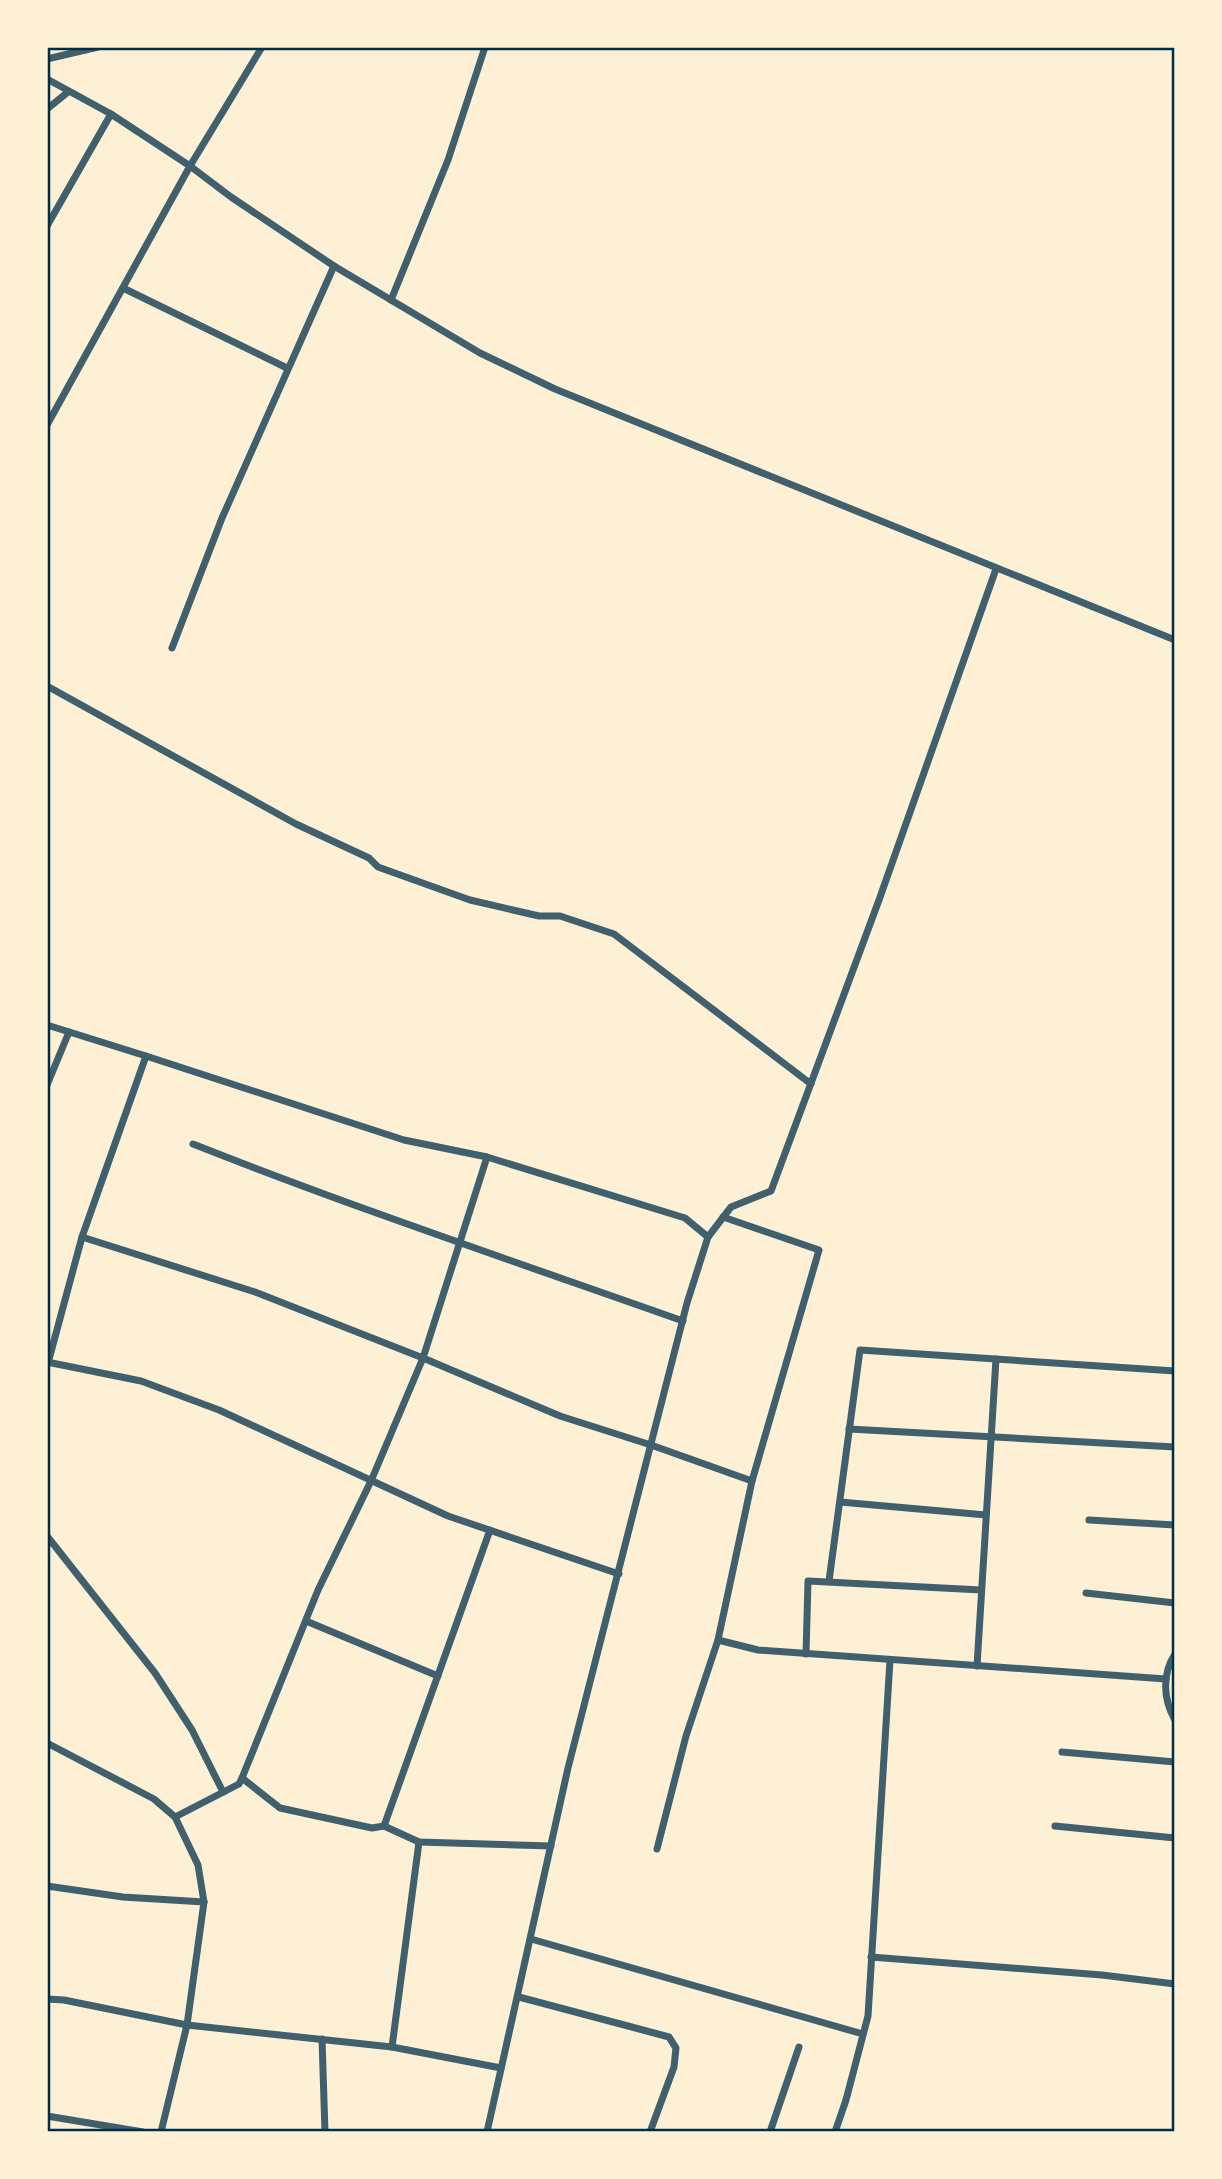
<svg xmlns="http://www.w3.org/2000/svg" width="1222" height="2179" viewBox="0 0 1222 2179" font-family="'Work Sans',sans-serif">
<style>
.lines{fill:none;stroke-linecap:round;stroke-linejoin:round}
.minor{stroke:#3f606c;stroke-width:7}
.neatline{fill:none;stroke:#003049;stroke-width:2.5}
</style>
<rect width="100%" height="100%" fill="#fdf0d5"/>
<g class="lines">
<g class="minor">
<polyline points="47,59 98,47"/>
<polyline points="47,79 111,114 190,166 231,197 334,266 480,353 555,389 1175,640"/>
<polyline points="47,109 68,92"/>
<polyline points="47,226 111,114"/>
<polyline points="123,288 287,368"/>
<polyline points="391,300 448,160 485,47"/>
<polyline points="47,425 190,166 262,47"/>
<polyline points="172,648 222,518 334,266"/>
<polyline points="47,686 296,824 369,858 378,867 470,900 539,916 560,916 614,934 811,1084"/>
<polyline points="47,1025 146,1056 82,1237 48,1363"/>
<polyline points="146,1056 404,1140 487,1157 685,1218 708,1237"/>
<polyline points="47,1085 69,1032"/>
<path d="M 193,1144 C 355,1208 519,1263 683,1321"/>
<polyline points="723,1217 819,1250 752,1481 718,1640 758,1650 1166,1679"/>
<polyline points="82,1237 255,1292 423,1358 560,1416 651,1445 752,1481"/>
<polyline points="47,1362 141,1381 219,1410 448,1516 619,1574"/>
<polyline points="849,1429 1175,1447"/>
<polyline points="840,1502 986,1515"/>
<polyline points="1089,1520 1175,1525"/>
<polyline points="47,1536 155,1673 192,1730 223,1792"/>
<polyline points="829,1581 860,1350 1175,1371"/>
<polyline points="1086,1593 1175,1603"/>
<polyline points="306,1621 438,1676"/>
<polyline points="806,1654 808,1581 981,1590"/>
<path d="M 1175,1654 C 1162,1674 1163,1699 1175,1720"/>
<polyline points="977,1666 996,1359"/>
<polyline points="47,1743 154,1799 175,1817 198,1865 204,1902 187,2025 161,2132"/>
<polyline points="1062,1752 1175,1762"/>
<polyline points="242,1778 280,1808 372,1828 384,1826 419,1842 551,1846"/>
<polyline points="175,1817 239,1784 242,1778 318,1590 371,1481 423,1358 487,1157"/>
<polyline points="384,1826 490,1530"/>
<polyline points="1055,1826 1175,1838"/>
<polyline points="657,1849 686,1736 718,1640"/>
<polyline points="47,1886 123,1897 204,1902"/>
<polyline points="531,1939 863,2034"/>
<polyline points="871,1957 1102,1975 1175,1984"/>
<polyline points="519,1997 669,2037 676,2048 674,2067 650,2132"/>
<polyline points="47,1999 64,2000 187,2025 392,2047 501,2068"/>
<polyline points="322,2039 325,2132"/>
<polyline points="392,2047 419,1842"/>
<polyline points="47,2116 143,2132"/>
<polyline points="487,2132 568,1768 687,1303 708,1237 731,1207 771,1191 879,900 996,569"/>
<polyline points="770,2132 799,2047"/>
<polyline points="835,2132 846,2100 868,2016 890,1660"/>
</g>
</g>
<rect width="1222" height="2179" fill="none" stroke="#fdf0d5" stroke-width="98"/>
<rect x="49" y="49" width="1124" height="2081" class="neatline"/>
</svg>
